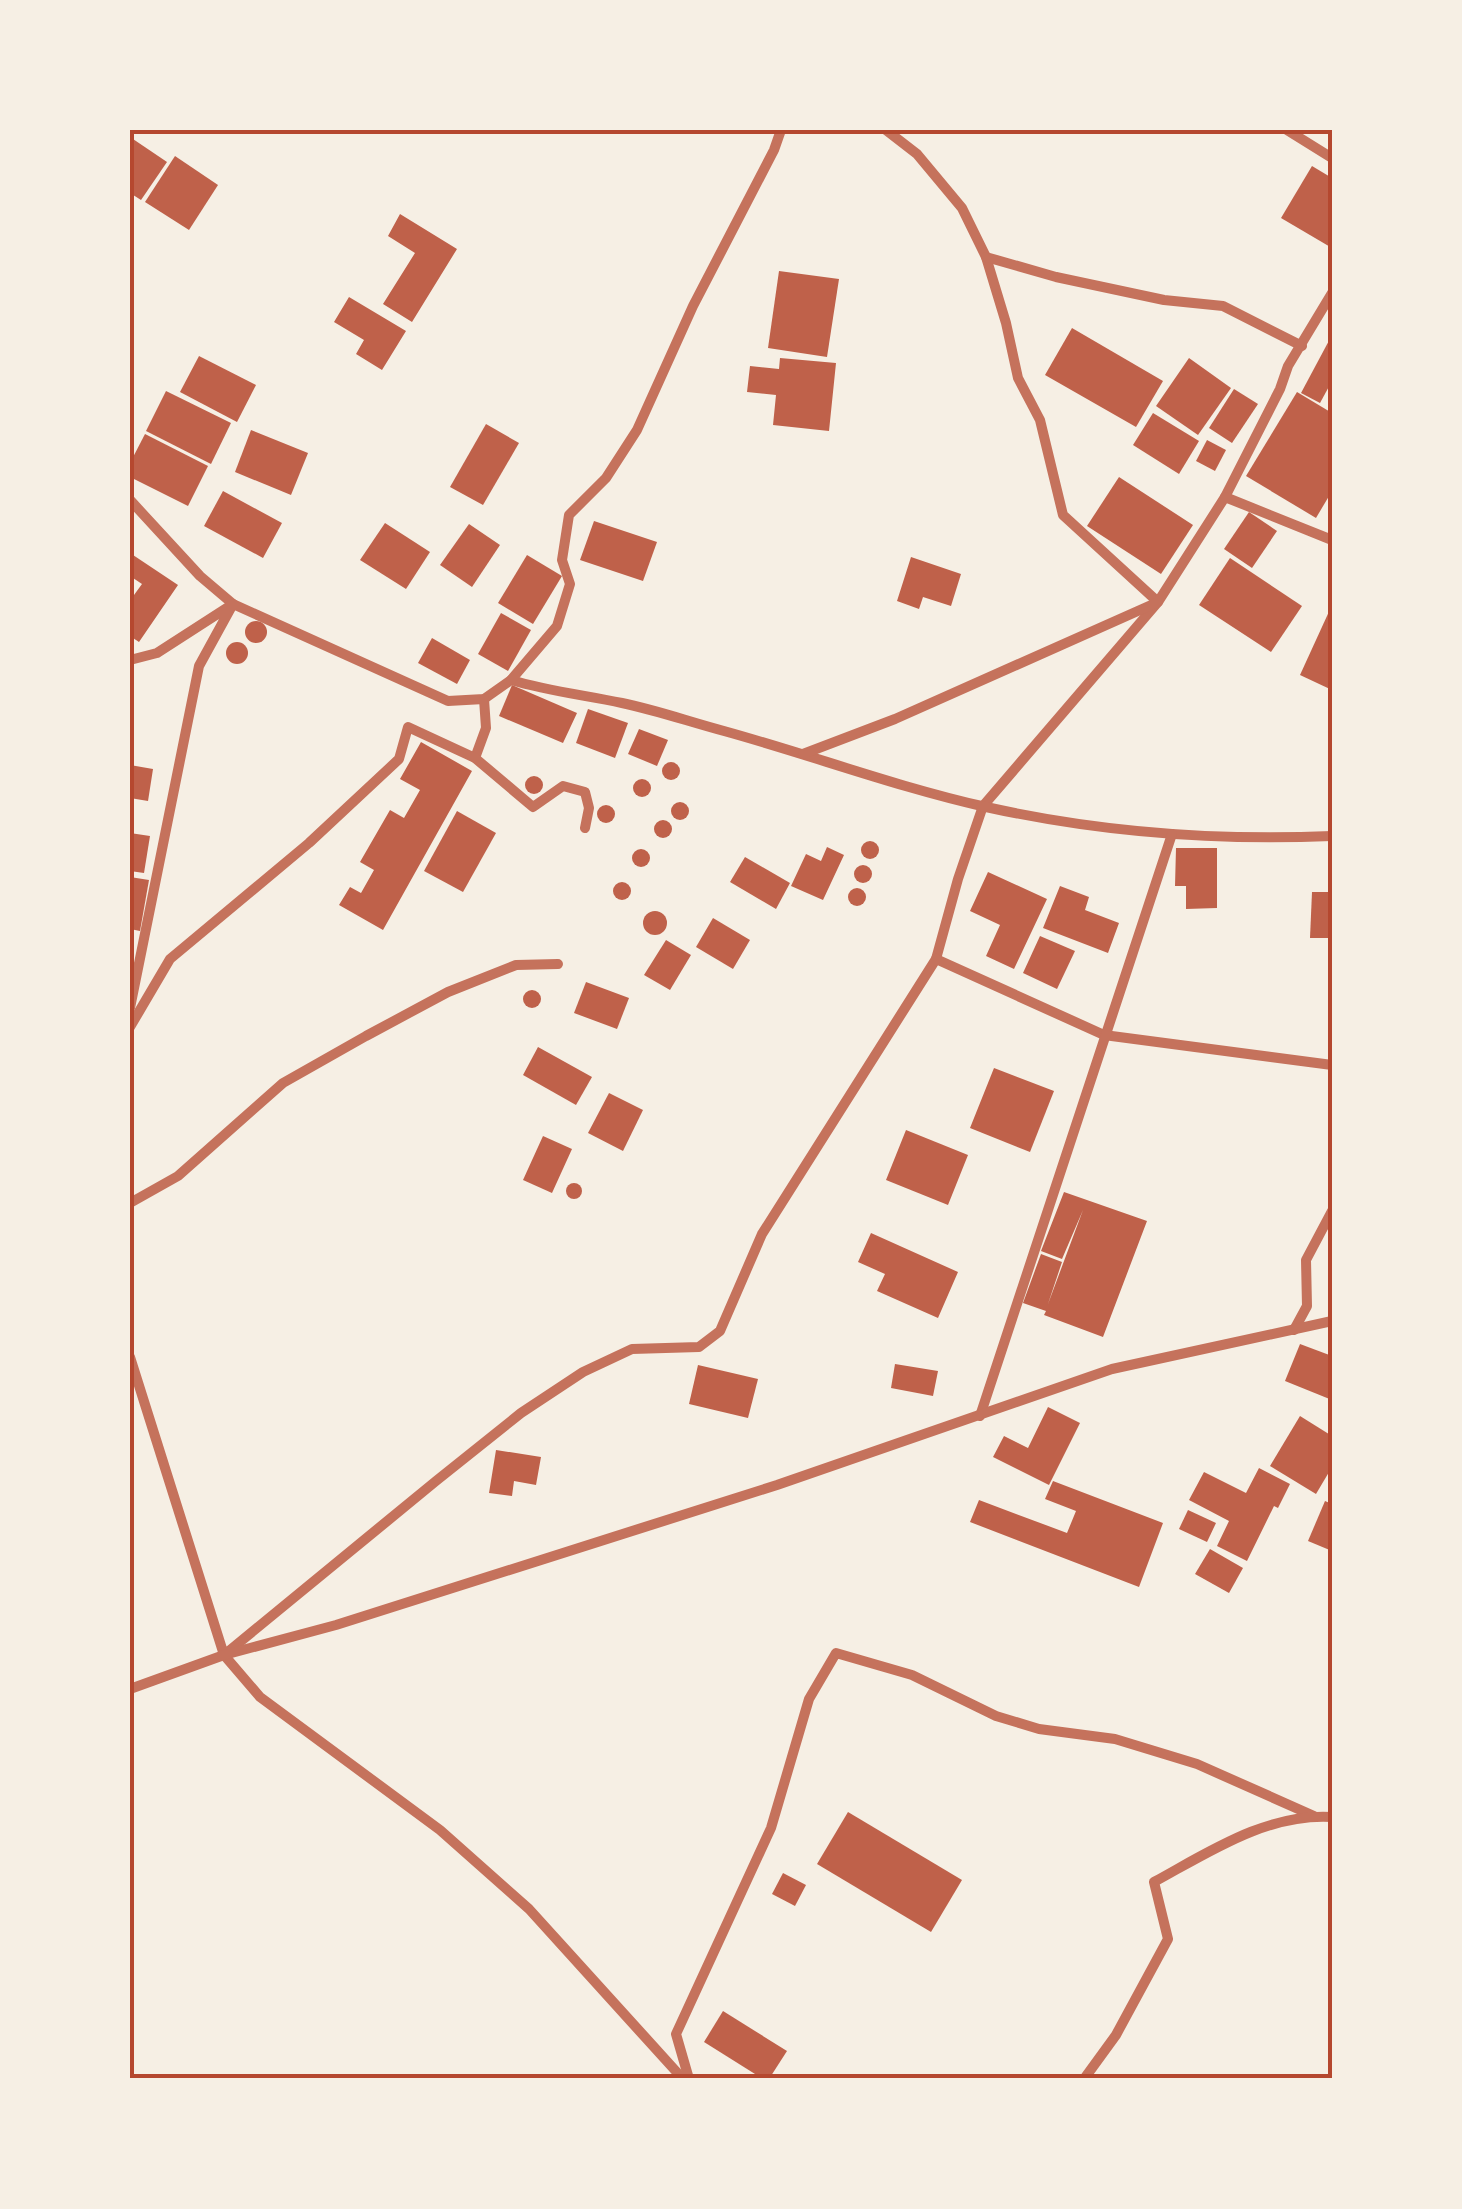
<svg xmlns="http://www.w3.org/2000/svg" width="1462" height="2209" viewBox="0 0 1462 2209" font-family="'Work Sans',sans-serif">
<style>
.building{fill:#bf614a}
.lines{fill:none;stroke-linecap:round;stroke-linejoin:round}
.minor{stroke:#c5725c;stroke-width:10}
.neatline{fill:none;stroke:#b5482f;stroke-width:4}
</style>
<rect width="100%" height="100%" fill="#f6efe4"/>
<g class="building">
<polygon points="130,137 167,162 141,200 130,193"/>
<polygon points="175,156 218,185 189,230 145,202"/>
<polygon points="1312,166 1332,178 1332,248 1281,218"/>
<polygon points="400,214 457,249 412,322 383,304 415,253 388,236"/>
<polygon points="779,271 839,279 827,357 768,348"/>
<polygon points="349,297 406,331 382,370 356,354 364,340 334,322"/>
<polygon points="1072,328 1163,381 1136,427 1045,375"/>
<polygon points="1332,335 1332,381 1320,403 1301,393"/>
<polygon points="199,356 256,385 237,422 180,392"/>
<polygon points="780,358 836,363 829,431 773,425 776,395 747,392 750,366 779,369"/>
<polygon points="1189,358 1231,388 1198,435 1156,406"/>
<polygon points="1234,389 1258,404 1232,443 1209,428"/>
<polygon points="166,391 231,423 211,464 146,431"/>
<polygon points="1297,392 1332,413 1332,491 1316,518 1246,476"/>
<polygon points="1153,413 1199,441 1179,474 1133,445"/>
<polygon points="486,424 519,443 483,505 450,487"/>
<polygon points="251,430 308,453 291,495 235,472"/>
<polygon points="145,434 208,466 188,506 130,477 130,463"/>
<polygon points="1207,440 1226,450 1215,471 1196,461"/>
<polygon points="1119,477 1193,525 1161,574 1087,526"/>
<polygon points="223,491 282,523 263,558 204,526"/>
<polygon points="1249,512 1277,531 1252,568 1224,549"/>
<polygon points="594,521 657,542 643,581 580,560"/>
<polygon points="385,523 430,552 406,589 360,560"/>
<polygon points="469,524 500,545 472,587 440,565"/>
<polygon points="130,553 178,585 139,642 130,636 130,592 134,595 142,584 130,576"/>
<polygon points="527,555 562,576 533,624 498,603"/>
<polygon points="911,557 961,574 951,606 923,597 919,609 897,601"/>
<polygon points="1230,558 1302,606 1271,652 1199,605"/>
<polygon points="1332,605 1332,690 1300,675"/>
<polygon points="501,613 531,630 508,671 478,654"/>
<circle cx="256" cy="632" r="11"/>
<polygon points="432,638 470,660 457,684 418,663"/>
<circle cx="237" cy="653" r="11"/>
<polygon points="512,685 577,713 563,743 499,716"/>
<polygon points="588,709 628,723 615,758 576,743"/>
<polygon points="639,729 668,740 657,766 628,754"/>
<polygon points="421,742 472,771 383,930 339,905 350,887 361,893 374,870 360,862 390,810 404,818 420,790 400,779"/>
<circle cx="671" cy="771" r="9"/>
<polygon points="130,765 153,769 148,801 130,798"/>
<circle cx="534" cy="785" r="9"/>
<circle cx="642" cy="788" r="9"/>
<circle cx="680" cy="811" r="9"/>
<circle cx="606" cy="814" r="9"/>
<polygon points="457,811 496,833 463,892 424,871"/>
<circle cx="663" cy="829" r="9"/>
<polygon points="130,833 150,836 144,873 130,871"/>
<circle cx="870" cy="850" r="9"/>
<polygon points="827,847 844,855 823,900 791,886 806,854 821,861"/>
<polygon points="1176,848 1217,848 1217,908 1186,909 1186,886 1175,886"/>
<circle cx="641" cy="858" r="9"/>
<polygon points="745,857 790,883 776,909 730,882"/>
<circle cx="863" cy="874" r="9"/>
<polygon points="988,872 1047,899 1014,969 986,956 1000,925 970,911"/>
<polygon points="130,877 149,880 140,931 130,929"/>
<circle cx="622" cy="891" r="9"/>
<polygon points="1060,886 1089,897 1085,910 1119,923 1108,953 1043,928"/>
<circle cx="857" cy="897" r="9"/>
<polygon points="1312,892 1332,892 1332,938 1310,938"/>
<circle cx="655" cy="923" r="12"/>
<polygon points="713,918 750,940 733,969 696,947"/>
<polygon points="1040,936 1075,951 1057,989 1023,973"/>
<polygon points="666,940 691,955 670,990 644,975"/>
<polygon points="586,982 629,998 617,1029 574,1013"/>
<circle cx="532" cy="999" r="9"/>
<polygon points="538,1047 592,1077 576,1105 523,1075"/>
<polygon points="994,1068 1054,1091 1030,1152 970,1128"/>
<polygon points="609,1093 643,1110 623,1151 588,1133"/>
<polygon points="906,1130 968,1155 948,1205 886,1180"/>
<polygon points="543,1136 572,1149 552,1193 523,1180"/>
<circle cx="574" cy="1191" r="8"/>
<polygon points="1064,1192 1147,1221 1103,1337 1044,1315 1046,1311 1023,1303 1041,1254 1062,1262 1048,1304 1083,1210 1062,1259 1041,1251"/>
<polygon points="871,1233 958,1272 938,1318 877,1291 885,1274 858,1262"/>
<polygon points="1300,1344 1332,1356 1332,1400 1285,1381"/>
<polygon points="895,1364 938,1371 933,1396 891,1388"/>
<polygon points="698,1365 758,1379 748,1418 689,1404"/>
<polygon points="1048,1407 1080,1423 1049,1485 993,1457 1004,1436 1028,1448"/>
<polygon points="1300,1416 1332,1436 1332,1467 1316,1494 1270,1466"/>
<polygon points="496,1450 541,1457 536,1485 514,1481 512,1496 489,1493"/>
<polygon points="1259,1468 1290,1484 1278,1508 1274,1506 1247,1561 1217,1546 1229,1521 1189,1500 1204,1472 1246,1493"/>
<polygon points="1053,1481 1163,1523 1139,1587 970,1522 979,1500 1067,1533 1076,1511 1045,1499"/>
<polygon points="1325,1501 1332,1504 1332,1551 1308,1541"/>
<polygon points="1188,1510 1216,1523 1207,1542 1179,1529"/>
<polygon points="1210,1549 1243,1568 1229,1593 1195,1574"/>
<polygon points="848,1812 962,1880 931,1932 817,1864"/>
<polygon points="783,1873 806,1885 795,1906 772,1894"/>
<polygon points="723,2011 787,2051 769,2079 763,2079 704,2042"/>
</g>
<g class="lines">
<g class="minor">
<polyline points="886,130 917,154 962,208 986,257 1006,323 1018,378 1040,420 1063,515 1158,602 983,806 958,879 936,959"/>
<polyline points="1287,130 1332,158"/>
<polyline points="986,257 1056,277 1164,300 1223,306 1302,346"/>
<polyline points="1225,497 1280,389 1288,366 1332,293"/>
<path d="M 130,500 L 200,576 L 233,604 L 448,701 L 484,699 L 511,680 C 548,691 584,695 622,703 C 656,710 690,722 724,731 C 811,755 897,787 986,807 C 1099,832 1216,841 1332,836"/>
<polyline points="130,660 157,653 233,604 199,666 130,1008"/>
<polyline points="511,680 557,626 570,584 562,560 569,515 606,478 637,430 693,306 774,150 781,130"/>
<polyline points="803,754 895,719 1158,602 1225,497 1332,540"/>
<polyline points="475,758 486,728 484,699"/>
<polyline points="130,1027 170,959 309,843 399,759 408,727 475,758 533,807 563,786 585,792 589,808 585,828"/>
<polyline points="130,1203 178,1176 283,1083 366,1036 448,992 516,965 558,964"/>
<polyline points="1294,1330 1307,1306 1306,1260 1332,1211"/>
<polyline points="130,1357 224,1655 436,1481 521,1413 583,1372 632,1349 699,1347 720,1331 762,1234 936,959 1104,1035 1332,1065"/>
<polyline points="980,1416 1172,834"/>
<polyline points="224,1655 260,1697 440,1830 529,1909 683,2079"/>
<polyline points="130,1689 224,1655 336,1625 777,1485 1112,1369 1332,1321"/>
<polyline points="689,2079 676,2034 771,1828 809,1699 836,1653 912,1675 996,1716 1039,1729 1115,1739 1197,1764 1314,1816"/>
<path d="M 1084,2079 L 1116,2035 L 1168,1939 L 1154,1882 C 1209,1852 1267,1813 1332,1817"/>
</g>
</g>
<rect width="1462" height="2209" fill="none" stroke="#f6efe4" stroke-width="265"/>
<rect x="132" y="132" width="1198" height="1944" class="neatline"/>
</svg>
